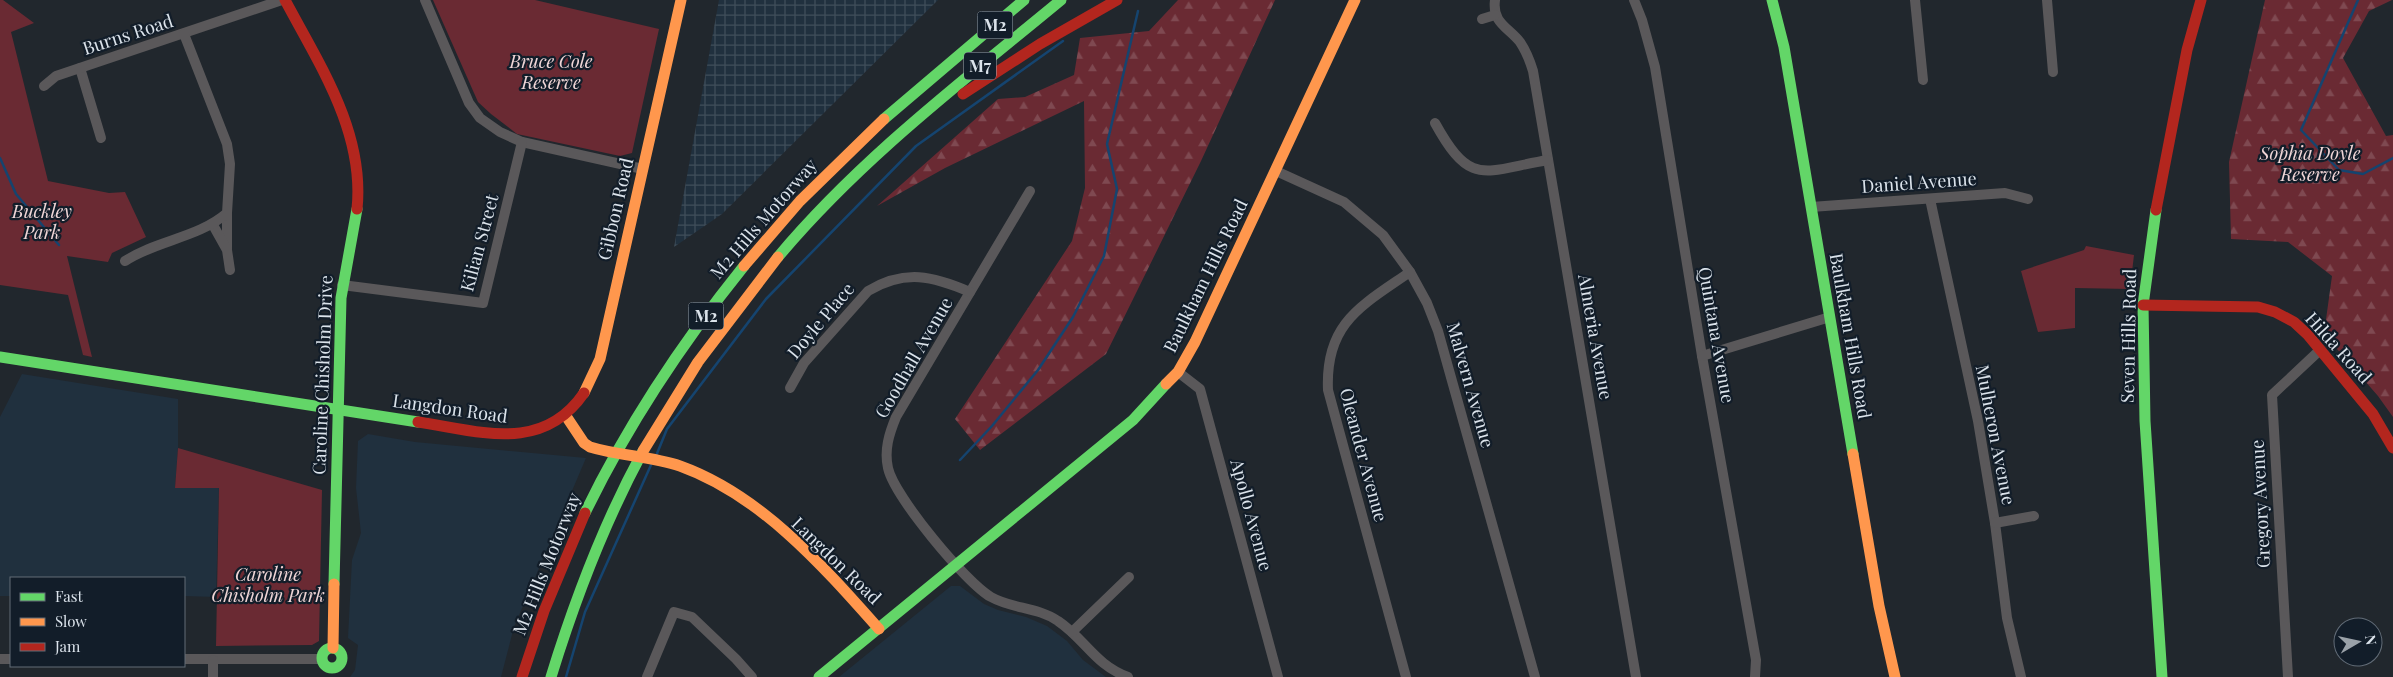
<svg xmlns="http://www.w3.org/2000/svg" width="2393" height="677" viewBox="0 0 2393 677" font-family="'Playfair Display',serif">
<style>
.built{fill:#20303e}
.industrial{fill:url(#industrial-grid)}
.green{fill:#6a2a33}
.forest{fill:url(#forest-firs)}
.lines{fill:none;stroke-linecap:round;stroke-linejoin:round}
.stream{stroke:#15446f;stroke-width:2.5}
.street{stroke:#5a585a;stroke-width:10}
.fast{stroke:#63d668;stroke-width:11}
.slow{stroke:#ff974d;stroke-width:11}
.jam{stroke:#b3261e;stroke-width:11}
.labels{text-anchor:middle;stroke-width:4.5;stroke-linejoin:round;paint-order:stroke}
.shield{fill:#121d29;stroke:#9fa8b1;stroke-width:1}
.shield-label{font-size:16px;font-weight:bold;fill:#dbe3eb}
.street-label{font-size:18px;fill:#dbe3eb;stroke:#121d29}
.park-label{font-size:18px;font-style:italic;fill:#f0d6d7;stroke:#121d29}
</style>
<defs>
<pattern id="industrial-grid" width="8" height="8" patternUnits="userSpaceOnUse" patternTransform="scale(1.25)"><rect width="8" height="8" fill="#20303e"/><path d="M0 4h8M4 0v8" fill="none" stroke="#404e5a"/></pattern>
<pattern id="forest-firs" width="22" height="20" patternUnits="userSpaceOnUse" patternTransform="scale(1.25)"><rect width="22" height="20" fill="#6a2a33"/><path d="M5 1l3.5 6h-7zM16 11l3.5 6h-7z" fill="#7f4951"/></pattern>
</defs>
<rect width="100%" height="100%" fill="#21272d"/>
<g class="built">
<polygon points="22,374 178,399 178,448 175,488 219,488 216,597 184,596 184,578 11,578 11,596 0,596 0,417"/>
<polygon points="368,434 415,442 586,458 514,627 501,677 350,677 355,670 358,645 348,638 352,560 361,533 356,488 358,441"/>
<polygon points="951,586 960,586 984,604 998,610 1026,617 1047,626 1067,641 1083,660 1106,677 839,677"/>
</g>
<polygon class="industrial" points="719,0 938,0 722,214 674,247"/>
<g class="green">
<polygon points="0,0 3,0 34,23 11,32 48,181 109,193 125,192 146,237 112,253 108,262 67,256 92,357 83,355 68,295 0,285"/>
<polygon points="433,0 535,0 659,29 632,153 620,156 517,134 491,114 478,102"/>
<polygon points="2086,246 2134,255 2130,289 2075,288 2075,328 2038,332 2021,271 2084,250"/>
<polygon points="178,448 322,490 319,641 312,645 216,646 219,488 175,488"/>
</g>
<g class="forest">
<polygon points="1178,0 1275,0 1201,161 1106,354 980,450 955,419 1072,241 1085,188 1084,101 945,168 877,206 998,99 1025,97 1074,75 1080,38 1149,31"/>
<polygon points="2265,0 2392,0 2369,11 2343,58 2386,136 2393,135 2393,417 2378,396 2324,334 2332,276 2288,242 2231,239 2229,162"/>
</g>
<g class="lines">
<g class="stream">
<polyline points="2358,0 2301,130 2339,170 2363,174 2393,158"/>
<polyline points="0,158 16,194 59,245"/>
<polyline points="656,456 667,429 766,299 916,146 1063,41"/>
<polyline points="960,460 992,426 1038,370 1073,317 1104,256 1117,189 1107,144 1138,11"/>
<polyline points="566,677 585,612 651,465"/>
</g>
<g class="street">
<polyline points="425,0 469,103 480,118 500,132 522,142 643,169"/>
<path d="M 1495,0 C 1492,23 1508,27 1520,42 C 1526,51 1530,61 1533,71 L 1636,677"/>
<polyline points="1634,0 1642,20 1655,67 1702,356 1756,660 1755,677"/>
<polyline points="1915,0 1923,80"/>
<polyline points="2047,0 2053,72"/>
<polyline points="1482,19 1495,15"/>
<polyline points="80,68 101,138"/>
<polyline points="44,86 56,76 282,0"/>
<path d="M 1435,123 C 1471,188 1483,171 1548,160"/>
<polyline points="1276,171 1344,202 1383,235 1410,272 1427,303 1438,331 1535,677"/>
<path d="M 1030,191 L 896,417 C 889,434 884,450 888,468 C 894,496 966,583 991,597 C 1012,609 1038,607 1058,621 C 1085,639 1095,665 1128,677"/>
<polyline points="1930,199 1978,421 1995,523 2007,618 2021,677"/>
<polyline points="1811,207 2005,193 2028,199"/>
<polyline points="227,213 227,249"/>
<polyline points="213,225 227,250 230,270"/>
<path d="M 125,261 C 157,240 198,238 227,213 L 230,164 L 227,144 L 184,34"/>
<polyline points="342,285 483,303 522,142"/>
<polyline points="1702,356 1830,317"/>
<polyline points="1178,372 1200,389 1278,677"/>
<path d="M 790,388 L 804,363 L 868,291 C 905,269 933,276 970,292"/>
<polyline points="1995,523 2034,516"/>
<polyline points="1072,632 1129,577"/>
<polyline points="0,659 11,659"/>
<polyline points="184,659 322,659"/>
<polyline points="213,660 213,677"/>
<polyline points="647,677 674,612 692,617 736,659 752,677"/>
<path d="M 1406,677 L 1328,390 C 1325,323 1361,306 1410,272"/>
<polyline points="2288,677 2272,395 2320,350"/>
</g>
<g class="fast">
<polyline points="1772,0 1784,47 1853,454"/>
<polyline points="884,119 1024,0"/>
<polyline points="2156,210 2143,305 2145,421 2162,677"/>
<path d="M 778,257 C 860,159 963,81 1061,0"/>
<polyline points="0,357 418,422"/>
<path d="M 585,513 C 628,424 682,343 744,266"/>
<polyline points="334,584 341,298 357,209"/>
<circle cx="332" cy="658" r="10"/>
<path d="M 551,677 C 575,599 604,523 643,451"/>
<polyline points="819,677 1133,420 1166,384"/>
</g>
<g class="slow">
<polyline points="744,266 800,201 884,119"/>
<polyline points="1166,384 1178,372 1195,342 1355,0"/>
<polyline points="584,393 600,359 681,0"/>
<path d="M 566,416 L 584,443 L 590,447 C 619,456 651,456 680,466 C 761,495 823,566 879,629"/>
<polyline points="643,451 698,362 778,257"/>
<polyline points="1853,454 1879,606 1895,677"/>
<polyline points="333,648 334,584"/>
</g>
<g class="jam">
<path d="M 285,0 C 319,64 365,132 357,209"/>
<polyline points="963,94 1040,44 1117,0"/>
<polyline points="2156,210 2187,50 2201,0"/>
<polyline points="2143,305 2258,307 2275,312 2294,322 2308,335 2373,414 2393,448"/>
<path d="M 418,422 C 479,431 542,454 584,393"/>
<polyline points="522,677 544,611 585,513"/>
</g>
</g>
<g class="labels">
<g class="shield">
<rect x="977.5" y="11.5" width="35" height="27" rx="4"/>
<rect x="964" y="52.5" width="32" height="27" rx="4"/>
<rect x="688.5" y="302.5" width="35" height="27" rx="4"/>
</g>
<g class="shield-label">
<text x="995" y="31">M2</text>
<text x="980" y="72">M7</text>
<text x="706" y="322">M2</text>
</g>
<g class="street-label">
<text transform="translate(128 35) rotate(-18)" y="6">Burns Road</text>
<text transform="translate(1919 183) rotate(-4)" y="6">Daniel Avenue</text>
<text transform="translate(616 209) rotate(-77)" y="6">Gibbon Road</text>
<text transform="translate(764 219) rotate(-49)" y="6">M2 Hills Motorway</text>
<text transform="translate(480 243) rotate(-75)" y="6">Kilian Street</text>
<text transform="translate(1206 276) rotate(-64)" y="6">Baulkham Hills Road</text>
<text transform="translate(821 321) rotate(-50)" y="6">Doyle Place</text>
<text transform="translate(1716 335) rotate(80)" y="6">Quintana Avenue</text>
<text transform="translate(1850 336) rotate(80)" y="6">Baulkham Hills Road</text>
<text transform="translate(2129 336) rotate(-89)" y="6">Seven Hills Road</text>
<text transform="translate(1595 337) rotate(80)" y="6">Almeria Avenue</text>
<text transform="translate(2338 348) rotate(48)" y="6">Hilda Road</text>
<text transform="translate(914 358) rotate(-60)" y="6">Goodhall Avenue</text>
<text transform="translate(323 375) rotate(-88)" y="6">Caroline Chisholm Drive</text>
<text transform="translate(1470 385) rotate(74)" y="6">Malvern Avenue</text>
<text transform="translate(450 409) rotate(8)" y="6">Langdon Road</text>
<text transform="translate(1995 435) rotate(79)" y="6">Mulheron Avenue</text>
<text transform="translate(1363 455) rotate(75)" y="6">Oleander Avenue</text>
<text transform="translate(2261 504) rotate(-93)" y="6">Gregory Avenue</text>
<text transform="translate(1251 515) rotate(75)" y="6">Apollo Avenue</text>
<text transform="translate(836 561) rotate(44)" y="6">Langdon Road</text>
<text transform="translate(547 564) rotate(-68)" y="6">M2 Hills Motorway</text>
</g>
<g class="park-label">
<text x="551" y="68">Bruce Cole<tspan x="551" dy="21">Reserve</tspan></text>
<text x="2310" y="160">Sophia Doyle<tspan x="2310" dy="21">Reserve</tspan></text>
<text x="42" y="218">Buckley<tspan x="42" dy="21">Park</tspan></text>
<text x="268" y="581">Caroline<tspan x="268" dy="21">Chisholm Park</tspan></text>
</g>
</g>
<rect x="10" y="577" width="175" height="90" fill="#121d29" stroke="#626c77"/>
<rect x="20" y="593" width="25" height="8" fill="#63d668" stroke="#626c77"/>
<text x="55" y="602" font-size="15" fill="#dbe3eb">Fast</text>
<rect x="20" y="618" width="25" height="8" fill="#ff974d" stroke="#626c77"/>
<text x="55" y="627" font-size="15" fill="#dbe3eb">Slow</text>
<rect x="20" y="643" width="25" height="8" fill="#b3261e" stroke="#626c77"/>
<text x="55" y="652" font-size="15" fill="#dbe3eb">Jam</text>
<g transform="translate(2358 642) rotate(81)"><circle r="24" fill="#121d29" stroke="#626c77"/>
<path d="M0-4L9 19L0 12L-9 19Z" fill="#9aa1a8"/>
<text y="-8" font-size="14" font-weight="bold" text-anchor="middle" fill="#dbe3eb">N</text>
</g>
</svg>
